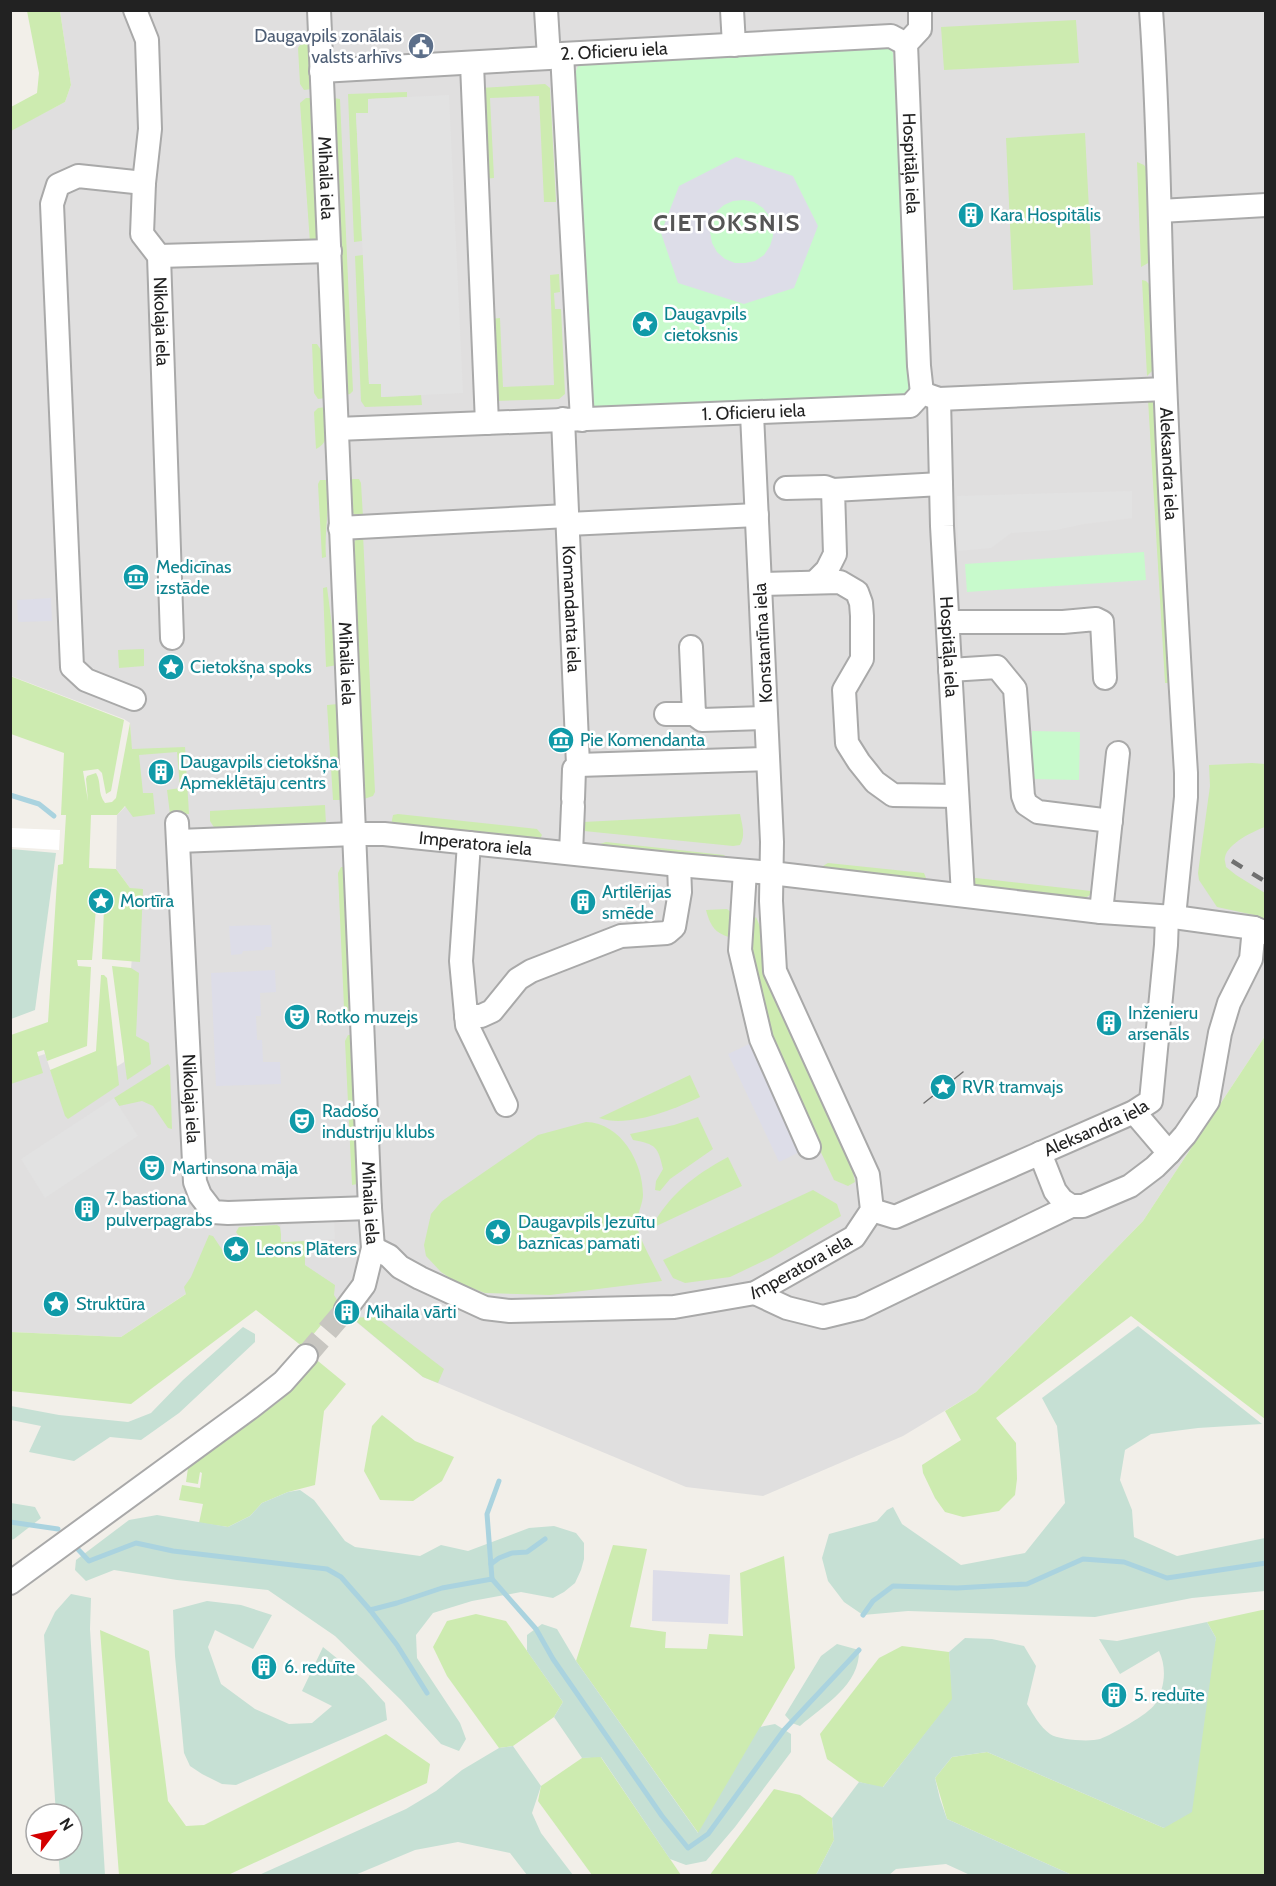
<svg xmlns="http://www.w3.org/2000/svg" width="1276" height="1886" viewBox="0 0 1276 1886" font-family="Cabin,sans-serif">
<style>
.residential{fill:#e0dfdf}
.grass{fill:#cdebb0}
.wetland{fill:#c6e0d4}
.park{fill:#c8facc}
.parking{fill:#e2e2e2}
.plaza{fill:#dddde8;fill-rule:evenodd}
.pier{fill:#fff}
.lines{fill:none;stroke-linecap:round;stroke-linejoin:round}
.stream{stroke:#aad3df;stroke-width:5}
.minor-tunnel{stroke:#c8c6c1;stroke-width:22;stroke-dasharray:22 11;stroke-linecap:butt}
.minor-casing{stroke:#a9a9a9;stroke-width:26}
.minor{stroke:#fff;stroke-width:22}
.tram{stroke:#707070;stroke-width:1.5}
.rail{stroke:#707070;stroke-width:4.5;stroke-dasharray:12 12;stroke-linecap:butt}
.labels{text-anchor:middle;stroke-width:5;stroke-linejoin:round;paint-order:stroke}
.service-label{font-size:18px;fill:#4e5e75;stroke:#fff;text-anchor:end}
.street-label{font-size:18px;fill:#222;stroke:#fff}
.culture-label{font-size:18px;fill:#0d838f;stroke:#fff;text-anchor:start}
.district-label{font-size:24px;font-weight:bold;letter-spacing:1.5px;fill:#555;stroke:#fff}
</style>
<rect width="100%" height="100%" fill="#f2efe9"/>
<polygon class="residential" points="60,11 1265,11 1265,1036 1143,1221 976,1392 903,1436 763,1496 686,1487 423,1377 337,1306 255,1248 121,1337 11,1332 11,1065 45,1054 56,1087 116,1067 124,1062 133,943 130,888 116,869 117,815 134,798 130,723 124,719 11,676 11,130 65,102 71,85"/>
<g class="grass">
<polygon points="27,11 60,11 71,85 65,102 11,131 11,107 37,93 39,73"/>
<polygon points="1076,20 1079,63 944,70 941,27"/>
<polygon points="310,43 312,89 304,90 300,84 298,48 300,45"/>
<polygon points="545,84 550,88 556,202 544,202 539,96 490,98 494,178 483,179 480,88"/>
<polygon points="407,92 407,97 368,99 369,113 356,113 362,241 354,242 348,94"/>
<polygon points="306,98 312,98 318,236 315,241 310,243 300,103"/>
<polygon points="334,98 340,99 353,391 350,394 346,395"/>
<polygon points="1085,133 1093,285 1013,290 1006,138"/>
<polygon points="1137,162 1144,165 1148,171 1150,262 1141,267"/>
<polygon points="363,255 369,384 381,384 382,397 421,395 422,405 365,407 361,401 355,256"/>
<polygon points="559,274 560,292 554,293 555,309 561,309 565,394 559,399 494,401 490,319 500,318 503,387 554,385 550,275"/>
<polygon points="1142,280 1146,281 1152,287 1153,370 1147,376"/>
<polygon points="312,344 317,344 323,353 326,398 318,399 314,393"/>
<polygon points="1148,400 1153,400 1170,683 1165,683"/>
<path d="M 326,407 C 326,423 332,442 316,449 L 314,412 L 318,408 Z"/>
<polygon points="350,479 359,479 361,483 363,517 356,516 353,513"/>
<path d="M 320,480 L 328,480 C 330,506 324,531 326,557 L 322,558 L 318,484 Z"/>
<polygon points="363,534 375,792 373,796 364,799 352,547 358,535"/>
<polygon points="327,587 337,665 326,667 323,588"/>
<polygon points="144,649 144,666 119,668 118,650"/>
<path d="M 10,676 L 124,720 L 111,791 L 106,794 L 102,773 L 98,769 L 83,771 L 88,801 L 86,779 L 87,776 L 96,773 C 102,783 97,793 105,803 L 112,802 L 116,798 L 130,723 L 132,749 L 185,747 L 189,814 L 170,814 L 167,790 L 180,788 L 177,752 L 139,755 L 143,793 L 153,793 L 155,814 L 133,817 L 125,806 L 117,815 L 91,815 L 89,868 L 116,869 L 130,888 L 143,889 L 140,962 L 102,959 L 104,908 L 107,902 L 104,897 L 96,898 L 94,903 L 96,908 L 92,960 L 77,960 L 78,966 L 91,967 L 87,1046 L 47,1061 L 44,1050 L 37,1052 L 43,1073 L 11,1084 L 11,1035 L 48,1022 L 58,865 L 63,864 L 66,815 L 61,815 L 64,753 L 11,734 Z"/>
<polygon points="338,704 343,800 333,800 327,705"/>
<path d="M 1252,763 L 1265,764 L 1265,827 C 1254,831 1228,843 1225,857 C 1224,860 1226,864 1226,867 L 1236,875 L 1265,893 L 1265,919 L 1254,915 L 1217,907 L 1199,880 L 1198,873 L 1210,786 L 1209,765 Z"/>
<polygon points="325,805 326,824 223,829 215,829 210,821 210,811"/>
<polygon points="398,814 537,829 542,835 540,839 391,825 393,815"/>
<path d="M 740,814 C 742,825 746,835 740,845 L 733,846 L 584,831 L 580,824 L 583,822 Z"/>
<polygon points="606,842 724,855 727,858 598,847 600,844"/>
<polygon points="828,863 924,873 926,878 924,882 823,871 823,866"/>
<polygon points="341,867 344,867 351,1012 346,1011 344,1008 338,873"/>
<polygon points="967,877 1091,891 1090,895 1085,898 1076,899 973,887"/>
<path d="M 727,909 L 738,918 L 737,939 C 717,935 711,929 706,910 Z"/>
<polygon points="756,917 763,934 767,978 852,1168 855,1182 848,1186 834,1180 766,1036 747,925"/>
<polygon points="112,966 131,968 139,973 136,1036 149,1043 151,1064 127,1080"/>
<polygon points="101,975 104,975 107,978 119,1085 68,1119 65,1116 50,1070 96,1051"/>
<polygon points="348,1035 352,1035 357,1184 352,1185 345,1041"/>
<polygon points="1265,1036 1265,1419 1131,1316 996,1418 1016,1443 1017,1479 1015,1495 999,1511 963,1517 945,1512 935,1498 923,1473 922,1465 961,1440 945,1411 976,1392 1143,1221"/>
<polygon points="168,1064 170,1067 172,1129 168,1128 153,1106 142,1101 119,1106 114,1098"/>
<path d="M 690,1075 L 700,1097 C 673,1110 628,1128 599,1118 Z"/>
<path d="M 698,1117 L 713,1149 L 670,1179 L 660,1191 L 655,1190 L 656,1181 L 663,1169 C 658,1147 656,1144 633,1140 L 630,1134 L 674,1125 Z"/>
<path d="M 586,1122 C 621,1123 643,1162 643,1195 C 643,1204 635,1219 637,1226 C 640,1241 655,1266 662,1281 L 550,1295 L 485,1293 L 456,1282 L 441,1272 L 426,1256 L 424,1245 L 431,1214 L 442,1201 L 538,1135 Z"/>
<path d="M 728,1157 L 742,1186 L 650,1229 C 670,1194 693,1176 728,1157 Z"/>
<polygon points="813,1190 837,1204 841,1216 772,1257 730,1277 685,1283 673,1278 663,1260"/>
<polygon points="277,1225 280,1227 282,1242 305,1241 305,1265 335,1285 334,1295 339,1303 303,1347 256,1310 131,1404 11,1391 11,1332 121,1337 186,1294 184,1287 191,1277 209,1235 213,1236 225,1254 243,1242 236,1232 239,1227"/>
<path d="M 353,1314 C 360,1319 366,1318 372,1314 L 444,1369 L 438,1383 L 423,1377 L 351,1317 Z"/>
<polygon points="318,1361 346,1384 324,1411 315,1485 288,1492 262,1503 250,1516 228,1527 199,1523 203,1504 179,1500 182,1485 200,1488 202,1473 200,1472 198,1484 186,1482 188,1468 281,1400"/>
<polygon points="382,1415 415,1441 454,1457 442,1481 413,1501 380,1500 364,1471 372,1426"/>
<polygon points="613,1545 647,1549 630,1627 666,1632 665,1648 707,1649 709,1634 743,1636 740,1573 784,1556 795,1668 699,1834 576,1661"/>
<polygon points="1262,1610 1265,1610 1264,1875 1072,1875 947,1819 935,1778 952,1757 987,1752 1164,1828 1216,1638 1207,1622"/>
<polygon points="476,1614 506,1621 563,1702 554,1717 513,1746 499,1748 447,1676 433,1647 447,1621"/>
<polygon points="100,1630 149,1651 168,1801 186,1826 204,1825 386,1734 430,1764 427,1783 228,1875 119,1875"/>
<polygon points="902,1646 949,1652 953,1699 882,1788 859,1782 827,1759 820,1734 879,1658"/>
<polygon points="600,1756 681,1875 592,1875 538,1801 541,1786 582,1758"/>
<polygon points="774,1789 800,1795 832,1818 834,1840 816,1875 709,1876"/>
</g>
<g class="wetland">
<polygon points="11,849 56,853 35,1010 11,1019"/>
<polygon points="1138,1326 1262,1424 1198,1428 1151,1434 1125,1450 1120,1480 1132,1510 1134,1537 1177,1556 1265,1538 1265,1591 1192,1598 1095,1617 908,1611 863,1615 844,1602 828,1581 822,1558 829,1534 877,1521 887,1510 893,1507 902,1524 961,1565 1025,1553 1065,1503 1057,1426 1042,1398"/>
<polygon points="243,1327 255,1334 255,1342 179,1413 141,1440 110,1437 74,1461 29,1452 41,1426 11,1420 11,1406 59,1415 128,1422 151,1413 183,1380"/>
<polygon points="300,1490 314,1500 345,1541 355,1547 420,1556 441,1545 468,1551 529,1528 554,1526 576,1533 584,1543 584,1559 581,1570 575,1583 564,1592 553,1598 521,1592 472,1601 433,1613 416,1635 417,1658 460,1723 466,1739 459,1751 441,1744 401,1700 335,1636 268,1590 177,1580 114,1570 86,1581 75,1570 76,1560 129,1520 157,1515 228,1527 250,1516 262,1503 288,1492"/>
<polygon points="11,1503 35,1507 41,1518 14,1539 11,1540"/>
<polygon points="71,1594 91,1598 90,1629 105,1875 60,1875 58,1850 72,1850 72,1814 56,1814 44,1635 55,1612"/>
<polygon points="207,1601 241,1605 272,1615 253,1649 215,1630 208,1647 221,1684 255,1709 289,1724 312,1723 332,1706 302,1691 323,1647 364,1680 385,1703 387,1720 236,1785 222,1784 202,1774 190,1766 184,1753 175,1656 173,1610"/>
<path d="M 1207,1622 L 1216,1638 L 1192,1812 L 1164,1828 L 987,1752 L 952,1757 L 935,1778 L 940,1799 L 947,1819 L 1072,1875 L 970,1875 L 946,1864 L 896,1869 L 889,1875 L 816,1875 L 834,1840 L 832,1818 L 859,1782 L 883,1787 L 952,1699 L 949,1652 L 965,1638 L 992,1639 L 1024,1646 L 1036,1666 L 1027,1704 C 1033,1714 1040,1727 1050,1734 C 1058,1740 1090,1742 1100,1739 C 1111,1735 1149,1714 1155,1704 C 1165,1688 1167,1668 1159,1651 L 1120,1674 L 1099,1639 L 1117,1641 Z"/>
<polygon points="542,1624 557,1629 576,1661 698,1833 760,1727 775,1724 791,1734 791,1752 735,1827 706,1861 686,1865 670,1859 601,1757 582,1758 554,1717 563,1702 527,1651 527,1635"/>
<path d="M 837,1644 L 859,1650 C 860,1685 824,1705 800,1726 L 792,1723 L 785,1715 L 821,1656 Z"/>
<polygon points="513,1746 541,1786 532,1813 541,1833 573,1875 527,1875 510,1853 458,1842 415,1850 355,1875 259,1875 406,1809 436,1791 462,1770 499,1748"/>
</g>
<g class="park">
<polygon points="889,46 893,53 912,383 907,392 898,397 601,411 593,407 590,399 574,76 578,66 589,61"/>
<polygon points="1144,552 1146,580 967,592 965,564"/>
<polygon points="1032,731 1080,732 1079,780 1031,779"/>
</g>
<g class="parking">
<polygon points="449,95 463,393 381,397 381,384 369,384 356,113 368,113 368,99"/>
<polygon points="1132,491 1132,518 1084,524 1056,530 1011,533 991,548 958,551 957,496"/>
<polygon points="114,1098 138,1136 45,1198 21,1159"/>
<polygon points="334,1222 335,1239 281,1242 281,1225"/>
</g>
<g class="plaza">
<path d="M 736,157 L 793,176 L 818,226 L 794,288 L 744,304 L 678,283 L 661,233 L 679,186 ZM 744,200 L 754,202 L 763,208 L 769,216 L 773,226 L 773,236 L 770,246 L 764,255 L 755,261 L 745,263 L 735,263 L 725,259 L 717,252 L 712,243 L 710,232 L 711,222 L 716,212 L 724,205 L 733,201 Z"/>
<polygon points="51,598 52,621 18,622 17,600"/>
<polygon points="271,925 272,947 265,947 264,950 243,951 242,954 231,955 229,926"/>
<polygon points="275,970 276,992 260,993 261,1016 256,1016 257,1040 262,1040 263,1062 280,1062 281,1084 216,1086 211,973"/>
<polygon points="766,1036 816,1144 779,1162 728,1054"/>
<polygon points="653,1570 730,1575 728,1624 652,1621"/>
</g>
<polygon class="pier" points="10,828 60,830 59,850 11,847"/>
<g class="lines">
<g class="stream">
<polyline points="10,795 39,804 54,816"/>
<polyline points="10,1522 58,1529"/>
<polyline points="73,1544 89,1561 136,1543 173,1551 327,1569 341,1577 370,1610 397,1603 442,1588 492,1579 536,1629 553,1659 662,1816 688,1848 708,1834 784,1730 859,1650"/>
<polyline points="491,1564 499,1558 512,1553 527,1552 545,1539"/>
<polyline points="492,1579 487,1514 499,1481"/>
<polyline points="370,1610 397,1645 427,1693"/>
<polyline points="863,1615 873,1601 893,1586 957,1588 1027,1584 1083,1559 1124,1562 1167,1578 1266,1563"/>
</g>
<polyline class="minor-tunnel" points="306,1356 346,1309"/>
<defs>
<g id="minor">
<path id="s1" d="M 135,10 L 147,40 L 150,129 L 144,183 L 142,234 L 159,256 L 172,638"/>
<path id="s2" d="M 319,10 C 335,410 353,809 370,1208 L 373,1248 L 364,1285 L 346,1309"/>
<polyline points="546,10 549,58"/>
<polyline points="732,10 734,45"/>
<path id="s3" d="M 920,10 L 920,29 L 906,44 L 919,366 L 922,393"/>
<path id="s4" d="M 1151,10 C 1158,106 1159,201 1162,296 C 1167,455 1176,614 1186,773 L 1186,797 L 1174,917"/>
<polyline points="562,54 582,420"/>
<polyline points="472,64 487,423"/>
<path id="s5" d="M 321,71 L 549,58 L 562,54 L 891,36 L 906,44"/>
<polyline points="1160,211 1266,205"/>
<polyline points="159,256 330,251"/>
<path id="s6" d="M 939,399 L 942,526 L 963,895"/>
<path id="s7" d="M 563,419 L 578,765 L 574,769 L 573,799"/>
<path id="s8" d="M 337,429 L 910,406 L 922,393 L 939,399 L 1165,389"/>
<polyline points="786,488 825,487 833,490"/>
<polyline points="568,524 757,515"/>
<polyline points="340,528 567,516"/>
<polyline points="815,582 827,570 835,554 833,490 941,484"/>
<polyline points="760,584 840,582 857,592 861,603 862,616 862,659 844,690 847,743 859,762 875,782 893,795 957,796"/>
<polyline points="948,622 1063,622 1096,619 1102,622 1105,678"/>
<polyline points="691,647 694,714 702,720 766,718"/>
<polyline points="950,670 997,667 1015,689 1023,796 1026,804 1038,812 1111,821"/>
<polyline points="134,699 86,680 72,667 52,204 58,185 78,176 144,183"/>
<polyline points="666,714 694,714"/>
<polyline points="578,765 768,759"/>
<path id="s9" d="M 177,823 L 195,1182 L 200,1195 L 213,1212 L 228,1213 L 370,1208"/>
<path id="s10" d="M 178,841 L 355,834 L 384,834 L 679,865 L 771,873 L 1101,912 L 1174,917 L 1254,928 L 1266,933"/>
<polyline points="469,843 461,961 467,1025 506,1105"/>
<polyline points="571,853 573,806"/>
<polyline points="745,871 740,950 761,1039 809,1147"/>
<polyline points="1101,912 1118,753"/>
<polyline points="466,1016 481,1016 492,1011 518,979 531,971 621,936 667,933 674,927 680,892 679,865"/>
<polyline points="1134,1112 1169,1153"/>
<polyline points="1040,1153 1055,1191 1062,1200 1071,1206 1083,1206 1130,1186 1155,1167 1169,1153 1185,1135 1208,1101 1220,1033 1229,1003 1251,959 1254,928"/>
<path id="s11" d="M 872,1210 L 895,1217 L 1134,1112 L 1151,1101 L 1166,945 L 1167,916"/>
<path id="s12" d="M 373,1248 L 389,1256 L 400,1267 L 420,1278 L 485,1308 L 510,1311 L 674,1307 L 755,1293 L 854,1237 L 872,1210 L 868,1175 L 775,971 L 771,901 L 772,842 L 752,414"/>
<polyline points="755,1293 787,1308 823,1317 860,1308 1071,1206"/>
<polyline points="10,1583 251,1407 283,1382 306,1356"/>
</g>
</defs>
<use href="#minor" class="minor-casing"/>
<use href="#minor" class="minor"/>
<polyline class="tram" points="924,1103 963,1072"/>
<polyline class="rail" points="1232,861 1266,882"/>
</g>
<defs>
<symbol id="civic-disc" viewBox="-11 -11 22 22"><circle r="9.5" fill="#5c6f8a" stroke="#fff"/><path d="M-.6-6.5H3V-4.5H.6V-3L4-1V1h2V6H-6V1h2V-1L-.6-3ZM-1.2 2.5V6h2.4V2.5Z" fill="#fff"/></symbol>
<symbol id="building-disc" viewBox="-11 -11 22 22"><circle r="9.5" fill="#0f9aa8" stroke="#fff"/><path d="M-4-6H4V6H1V3H-1V6H-4ZM-2.5-4.3h1.7v1.8h-1.7ZM.8-4.3h1.7v1.8H.8ZM-2.5-1h1.7V.8h-1.7ZM.8-1h1.7V.8H.8Z" fill="#fff"/></symbol>
<symbol id="sight-disc" viewBox="-11 -11 22 22"><circle r="9.5" fill="#0f9aa8" stroke="#fff"/><path d="M0-6L1.8-2.2L6-1.7L2.9 1.2L3.7 5.4L0 3.3L-3.7 5.4L-2.9 1.2L-6-1.7L-1.8-2.2Z" fill="#fff"/></symbol>
<symbol id="museum-disc" viewBox="-11 -11 22 22"><circle r="9.5" fill="#0f9aa8" stroke="#fff"/><path d="M0-6L6-3V-2H-6V-3ZM-5-1h2V3h-2ZM-1-1h2V3h-2ZM3-1h2V3H3ZM-6 4H6V6H-6Z" fill="#fff"/></symbol>
<symbol id="theatre-disc" viewBox="-11 -11 22 22"><circle r="9.5" fill="#0f9aa8" stroke="#fff"/><path d="M-5-5.5Q0-4 5-5.5V0Q5 5 0 6Q-5 5-5 0ZM-3.3-2.5H-1v1.5H-3.3ZM1-2.5H3.3v1.5H1ZM-2.8 1Q0 5.5 2.8 1Z" fill="#fff"/></symbol>
</defs>
<g fill-rule="evenodd">
<use href="#civic-disc" x="406" y="31" width="30" height="30"/>
<use href="#building-disc" x="956" y="200" width="30" height="30"/>
<use href="#sight-disc" x="630" y="309" width="30" height="30"/>
<use href="#museum-disc" x="121" y="562" width="30" height="30"/>
<use href="#sight-disc" x="156" y="652" width="30" height="30"/>
<use href="#museum-disc" x="546" y="725" width="30" height="30"/>
<use href="#building-disc" x="146" y="757" width="30" height="30"/>
<use href="#sight-disc" x="86" y="886" width="30" height="30"/>
<use href="#building-disc" x="568" y="887" width="30" height="30"/>
<use href="#theatre-disc" x="282" y="1002" width="30" height="30"/>
<use href="#building-disc" x="1094" y="1008" width="30" height="30"/>
<use href="#sight-disc" x="928" y="1072" width="30" height="30"/>
<use href="#theatre-disc" x="287" y="1106" width="30" height="30"/>
<use href="#theatre-disc" x="137" y="1153" width="30" height="30"/>
<use href="#building-disc" x="72" y="1194" width="30" height="30"/>
<use href="#sight-disc" x="483" y="1217" width="30" height="30"/>
<use href="#sight-disc" x="221" y="1234" width="30" height="30"/>
<use href="#sight-disc" x="41" y="1289" width="30" height="30"/>
<use href="#building-disc" x="332" y="1297" width="30" height="30"/>
<use href="#building-disc" x="249" y="1652" width="30" height="30"/>
<use href="#building-disc" x="1099" y="1680" width="30" height="30"/>
</g>
<g class="labels">
<g class="service-label">
<text x="402" y="42">Daugavpils zonālais<tspan x="402" dy="21">valsts arhīvs</tspan></text>
</g>
<g class="street-label">
<text dy="6" stroke="none"><textPath href="#s5" startOffset="294">2. Oficieru iela</textPath></text>
<text dy="6" stroke="none"><textPath href="#s3" startOffset="159">Hospitāļa iela</textPath></text>
<text dy="6" stroke="none"><textPath href="#s2" startOffset="168">Mihaila iela</textPath></text>
<text dy="6" stroke="none"><textPath href="#s1" startOffset="320">Nikolaja iela</textPath></text>
<text dy="6" stroke="none"><textPath href="#s8" startOffset="417">1. Oficieru iela</textPath></text>
<text dy="6" stroke="none"><textPath href="#s4" startOffset="454">Aleksandra iela</textPath></text>
<text dy="6" stroke="none"><textPath href="#s7" startOffset="190">Komandanta iela</textPath></text>
<text transform="translate(763 643) rotate(-93)" y="6">Konstantīna iela</text>
<text dy="6" stroke="none"><textPath href="#s6" startOffset="248">Hospitāļa iela</textPath></text>
<text dy="6" stroke="none"><textPath href="#s2" startOffset="654">Mihaila iela</textPath></text>
<text dy="6" stroke="none"><textPath href="#s10" startOffset="298">Imperatora iela</textPath></text>
<text dy="6" stroke="none"><textPath href="#s9" startOffset="276">Nikolaja iela</textPath></text>
<text dy="6" stroke="none"><textPath href="#s11" startOffset="244">Aleksandra iela</textPath></text>
<text dy="6" stroke="none"><textPath href="#s2" startOffset="1194">Mihaila iela</textPath></text>
<text dy="6" stroke="none"><textPath href="#s12" startOffset="452">Imperatora iela</textPath></text>
</g>
<g class="culture-label">
<text x="990" y="221">Kara Hospitālis</text>
<text x="664" y="320">Daugavpils<tspan x="664" dy="21">cietoksnis</tspan></text>
<text x="156" y="573">Medicīnas<tspan x="156" dy="21">izstāde</tspan></text>
<text x="190" y="673">Cietokšņa spoks</text>
<text x="580" y="746">Pie Komendanta</text>
<text x="180" y="768">Daugavpils cietokšņa<tspan x="180" dy="21">Apmeklētāju centrs</tspan></text>
<text x="602" y="898">Artilērijas<tspan x="602" dy="21">smēde</tspan></text>
<text x="120" y="907">Mortīra</text>
<text x="1128" y="1019">Inženieru<tspan x="1128" dy="21">arsenāls</tspan></text>
<text x="316" y="1023">Rotko muzejs</text>
<text x="962" y="1093">RVR tramvajs</text>
<text x="322" y="1117">Radošo<tspan x="322" dy="21">industriju klubs</tspan></text>
<text x="172" y="1174">Martinsona māja</text>
<text x="106" y="1205">7. bastiona<tspan x="106" dy="21">pulverpagrabs</tspan></text>
<text x="518" y="1228">Daugavpils Jezuītu<tspan x="518" dy="21">baznīcas pamati</tspan></text>
<text x="256" y="1255">Leons Plāters</text>
<text x="76" y="1310">Struktūra</text>
<text x="366" y="1318">Mihaila vārti</text>
<text x="284" y="1673">6. reduīte</text>
<text x="1134" y="1701">5. reduīte</text>
</g>
<g class="district-label">
<text x="727" y="231">CIETOKSNIS</text>
</g>
</g>
<rect width="1276" height="1886" fill="none" stroke="#222222" stroke-width="24"/>
<g transform="translate(54 1832) rotate(58)"><circle r="28" fill="#ffffff" stroke="#a7a7a7" stroke-width="1.5"/>
<path d="M0-4.5L10 22L0 15L-10 22Z" fill="#d40000"/>
<text y="-9" font-size="16" font-weight="bold" text-anchor="middle" fill="#222222">N</text>
</g>
</svg>
